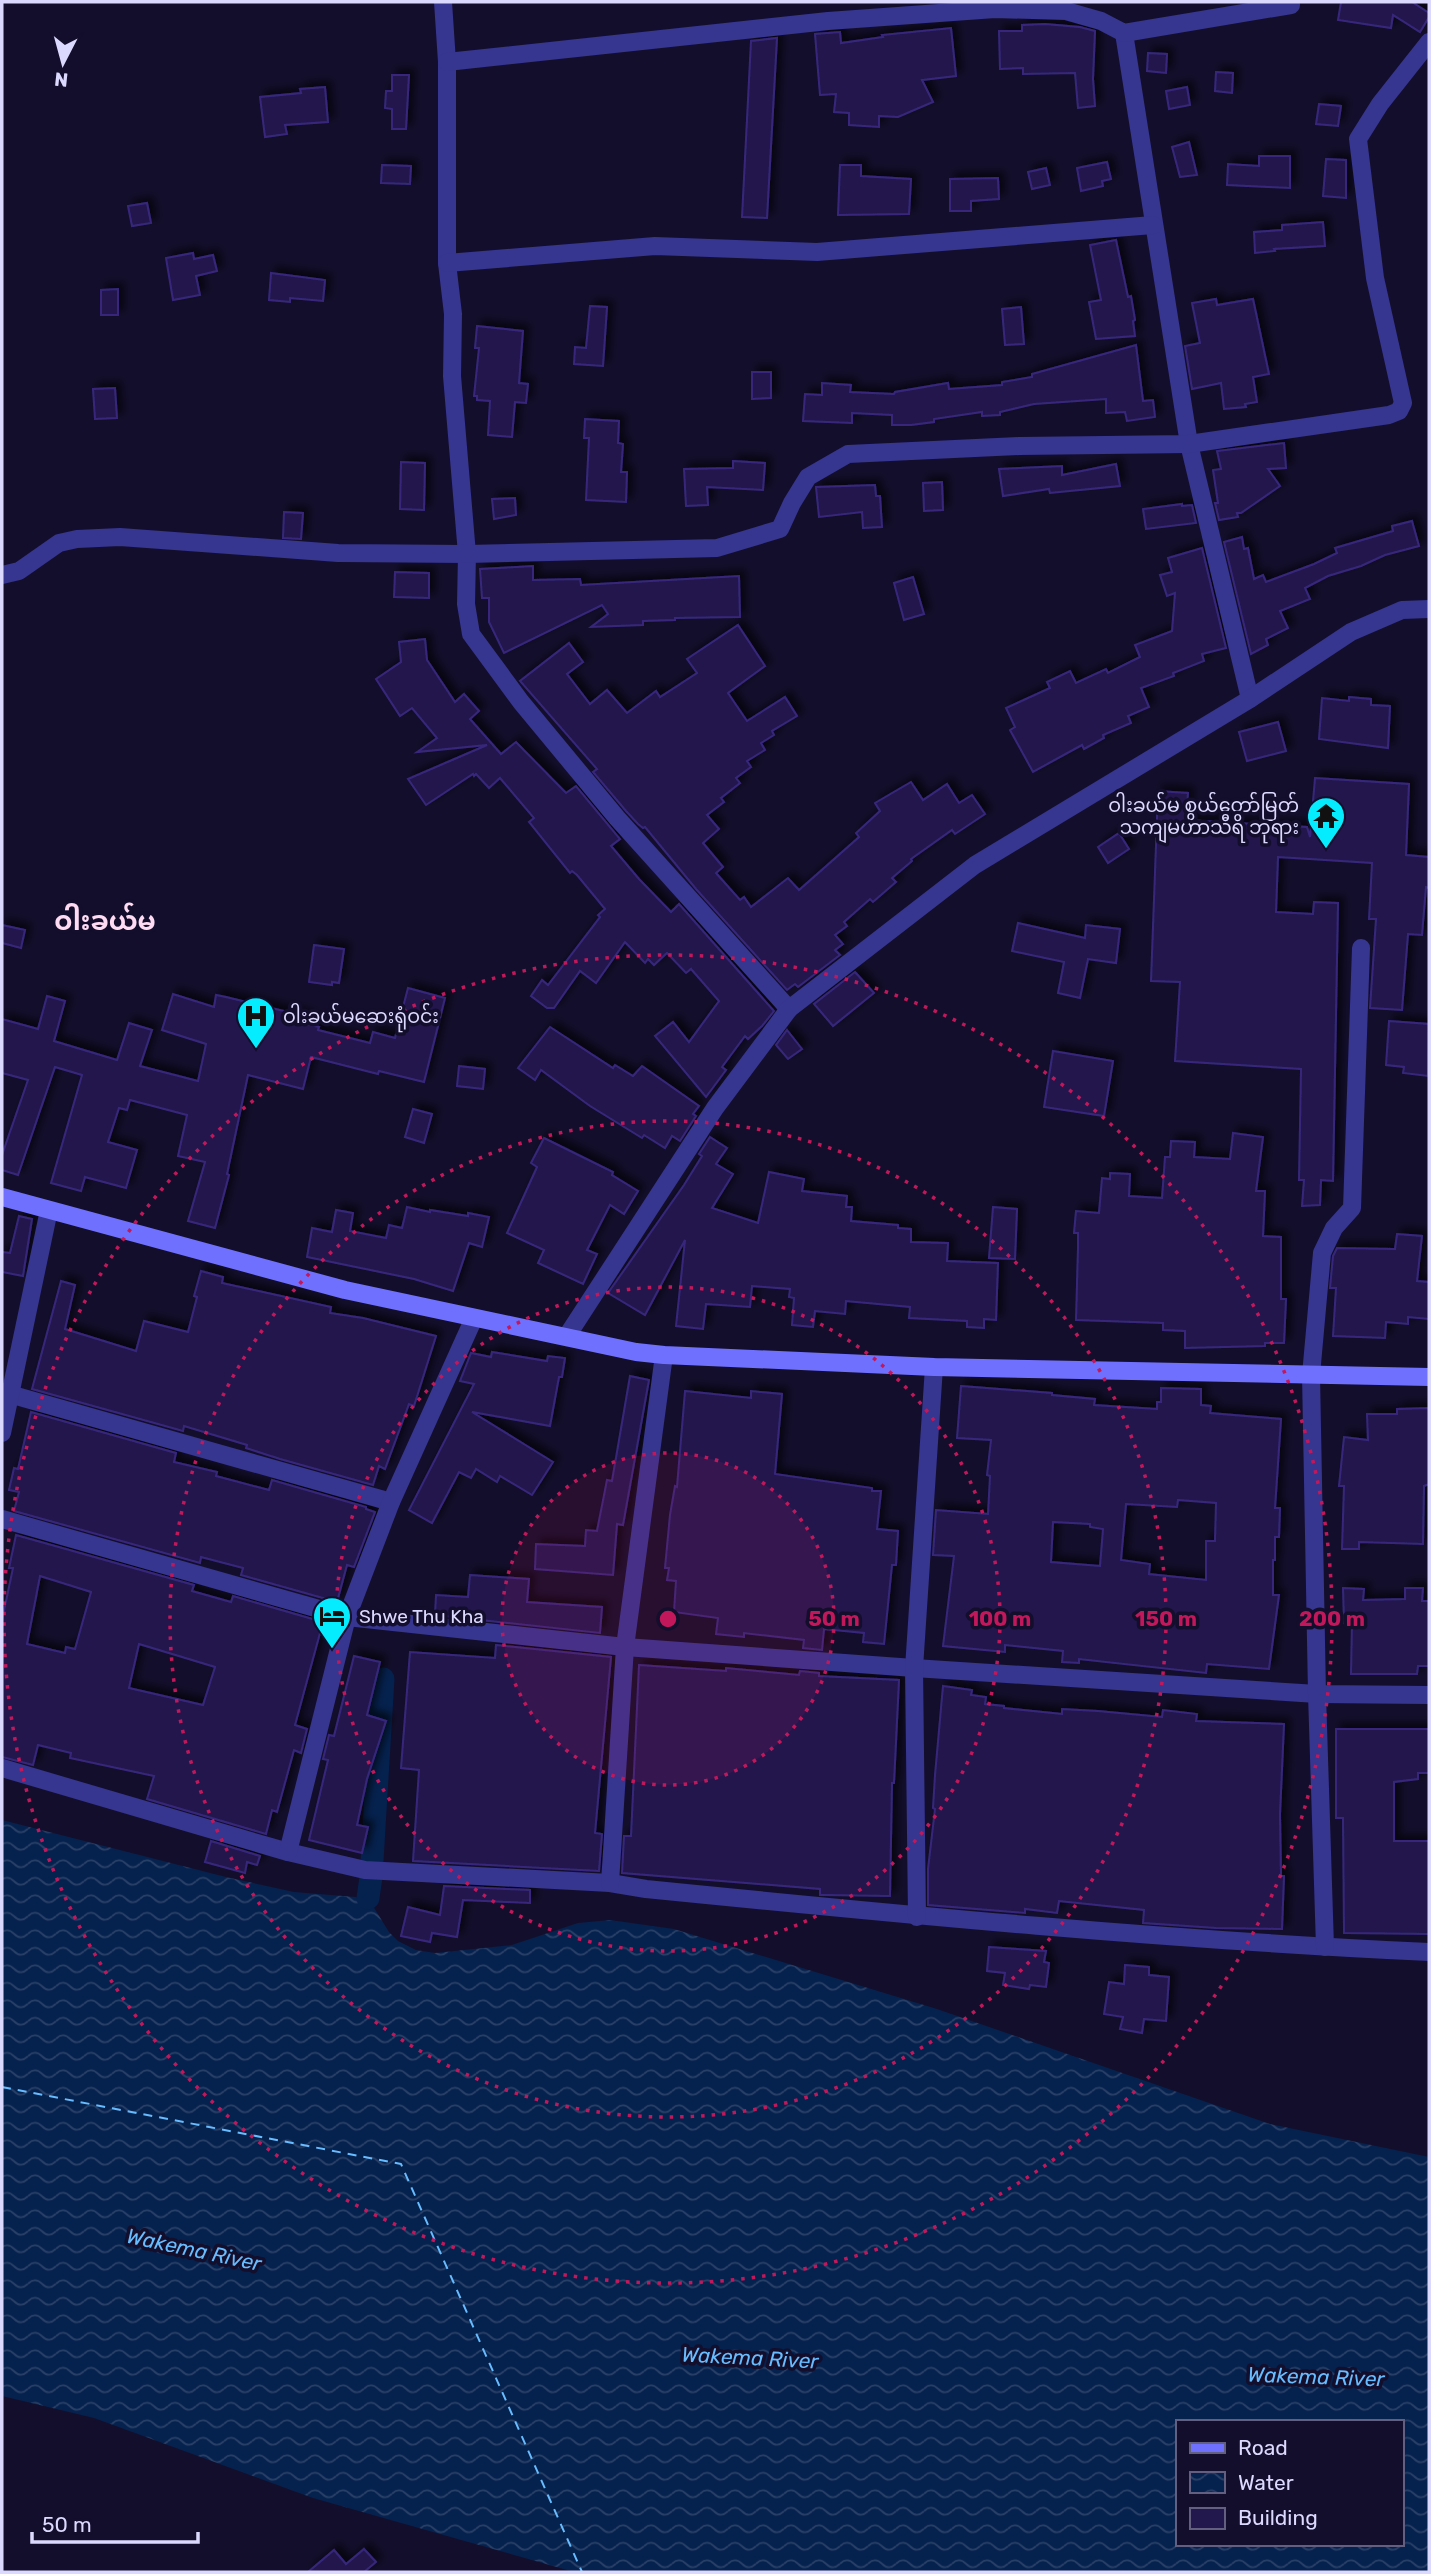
<svg xmlns="http://www.w3.org/2000/svg" width="1431" height="2574" viewBox="0 0 1431 2574" font-family="Rubik,'Noto Sans Myanmar',sans-serif">
<style>
.water{fill:url(#water-waves);fill-rule:evenodd}
.lines{fill:none;stroke-linecap:round;stroke-linejoin:round}
.canal{stroke:#05214d;stroke-width:23}
.ferry{stroke:#67bcff;stroke-width:2;stroke-dasharray:9 7;stroke-linecap:butt}
.building{fill:#22184e;stroke:#37287c;stroke-width:2;fill-rule:evenodd;filter:url(#shadow)}
.street{stroke:#36358f;stroke-width:18}
.secondary{stroke:#7070ff;stroke-width:18}
.ring{fill:none;stroke:#c2185b;stroke-width:3.5;stroke-dasharray:3.5 7}
.labels{text-anchor:middle;stroke-width:7;stroke-linejoin:round;paint-order:stroke}
.poi-label{font-size:19px;fill:#dcd9ff;stroke:#130e2b;text-anchor:start}
.water-label{font-size:21px;font-style:italic;fill:#67bcff;stroke:#130e2b}
.district-label{font-size:26px;font-weight:bold;fill:#ffdbf3;stroke:#130e2b}
.centre{fill:#c2185b;stroke:#130e2b;stroke-width:3.5}
.ring-label{font-size:21px;text-anchor:middle;font-weight:bold;fill:#c2185b;stroke:#130e2b;stroke-width:7;stroke-linejoin:round;paint-order:stroke}
</style>
<defs>
<pattern id="water-waves" width="16" height="10" patternUnits="userSpaceOnUse" patternTransform="scale(1.75)"><rect width="16" height="10" fill="#05214d"/><path d="M0 5q4-4 8 0t8 0" fill="none" stroke="#294168"/></pattern>
<filter id="shadow"><feDropShadow dx="5.5" dy="-5.5" stdDeviation="3.5" flood-color="#0009"/></filter>
</defs>
<rect width="100%" height="100%" fill="#130e2b"/>
<path class="water" d="M 2,1820 L 226,1877 L 294,1892 L 368,1898 L 389,1932 L 398,1941 L 416,1950 L 435,1953 L 512,1945 L 578,1923 L 610,1920 L 674,1929 L 937,2009 L 1270,2124 L 1429,2157 L 1429,2572 L 574,2572 L 313,2498 L 94,2418 L 2,2396 ZM 1177,2422 L 1401,2422 L 1401,2544 L 1177,2544 Z"/>
<g class="lines">
<g class="canal">
<polyline points="372,1861 383,1679"/>
<polyline points="368,1898 371,1877"/>
</g>
<polyline class="ferry" points="2,2087 401,2164 582,2572"/>
</g>
<g class="building">
<polygon points="1341,2 1412,2 1429,13 1429,17 1420,32 1393,15 1391,28 1338,20"/>
<polygon points="1045,24 1080,27 1095,31 1093,79 1095,106 1078,108 1075,73 1023,74 1023,68 1000,69 999,31 1022,31 1022,25"/>
<polygon points="951,28 956,76 922,80 933,102 898,117 879,116 879,127 849,125 849,113 834,112 836,94 820,95 815,34 840,32 841,43 883,37 882,35"/>
<polygon points="777,38 767,218 742,217 751,41"/>
<polygon points="1148,53 1167,54 1166,73 1147,71"/>
<polygon points="1216,72 1233,73 1232,93 1215,91"/>
<polygon points="392,75 409,75 406,129 392,129 392,109 385,108 386,91 392,91"/>
<polygon points="325,87 328,122 285,125 287,134 265,137 260,97 301,93 300,89"/>
<polygon points="1187,87 1190,105 1169,109 1166,91"/>
<polygon points="1319,104 1341,106 1338,126 1316,124"/>
<polygon points="1189,142 1197,175 1180,177 1172,147"/>
<polygon points="1259,156 1290,156 1290,188 1227,185 1228,164 1259,166"/>
<polygon points="1326,159 1346,160 1346,198 1323,196"/>
<polygon points="1107,162 1111,179 1102,181 1103,186 1081,191 1077,168"/>
<polygon points="382,165 411,166 410,184 381,183"/>
<polygon points="840,165 861,165 861,176 911,179 909,214 838,215"/>
<polygon points="1046,168 1050,185 1032,189 1028,172"/>
<polygon points="998,178 999,199 971,201 971,211 950,211 950,179"/>
<polygon points="147,203 151,223 132,226 128,206"/>
<polygon points="1323,222 1325,246 1274,249 1275,251 1255,253 1254,232 1282,230 1282,225"/>
<polygon points="1116,240 1128,297 1131,296 1135,320 1133,321 1135,336 1096,339 1089,302 1101,300 1090,245"/>
<polygon points="193,253 194,259 213,255 217,271 196,276 200,295 173,300 166,258"/>
<polygon points="271,273 325,280 323,301 290,298 290,302 269,300"/>
<polygon points="118,289 118,315 101,315 101,290"/>
<polygon points="1216,299 1217,305 1253,299 1269,374 1253,377 1257,402 1245,404 1246,407 1224,409 1221,383 1192,389 1185,346 1200,343 1192,303"/>
<polygon points="590,306 607,307 603,366 574,364 575,347 586,348"/>
<polygon points="1021,307 1024,344 1005,345 1002,309"/>
<polygon points="477,326 523,331 519,383 528,384 526,403 515,402 512,437 488,435 490,401 477,400 477,396 474,396 479,348 475,348"/>
<polygon points="1136,345 1143,401 1153,400 1155,417 1127,421 1125,412 1106,413 1106,399 1034,404 1000,412 1000,415 982,416 982,412 934,419 934,422 911,425 892,425 892,415 852,413 852,423 803,421 805,394 822,395 822,383 851,385 850,392 894,394 895,392 948,383 949,389 1002,385 1002,382 1032,377 1032,374"/>
<polygon points="752,372 771,372 771,398 752,399"/>
<polygon points="115,388 117,418 95,419 93,389"/>
<polygon points="585,419 619,421 618,443 623,444 621,472 627,472 626,502 586,500 589,438 584,438"/>
<polygon points="1284,443 1286,468 1268,469 1280,486 1241,513 1237,513 1238,517 1219,520 1215,503 1218,503 1213,470 1221,469 1217,451"/>
<polygon points="733,461 765,463 763,490 707,487 708,505 686,506 684,469 733,468"/>
<polygon points="401,462 425,463 424,510 400,509"/>
<polygon points="1116,464 1120,486 1050,493 1049,489 1003,496 999,469 1062,466 1062,475"/>
<polygon points="942,482 943,510 924,511 923,483"/>
<polygon points="875,485 876,496 880,496 882,527 863,528 862,512 819,517 816,487"/>
<polygon points="515,498 516,515 494,519 492,499"/>
<polygon points="1182,504 1182,506 1192,505 1196,523 1146,529 1143,509"/>
<polygon points="284,512 303,513 301,539 283,538"/>
<polygon points="1412,521 1419,546 1385,555 1361,566 1328,576 1305,588 1310,599 1280,611 1288,628 1266,639 1268,645 1251,654 1224,542 1242,537 1244,549 1248,548 1254,579 1263,575 1266,582 1314,564 1337,553 1335,548 1393,531 1392,526"/>
<polygon points="1202,548 1226,648 1202,654 1204,661 1173,673 1174,676 1141,688 1149,707 1128,716 1131,723 1103,735 1104,738 1084,749 1082,745 1033,772 1010,730 1015,727 1006,708 1050,688 1047,682 1070,671 1076,683 1106,669 1108,673 1140,657 1135,645 1172,631 1175,593 1167,596 1160,575 1172,572 1168,558"/>
<polygon points="533,566 533,580 580,579 581,585 739,576 740,617 675,618 675,620 643,621 643,625 591,627 608,614 602,605 504,653 489,622 489,598 482,598 480,569"/>
<polygon points="395,572 429,573 429,598 394,597"/>
<polygon points="913,577 924,614 904,620 894,583"/>
<polygon points="738,625 765,666 728,693 747,721 785,697 797,716 772,731 774,735 761,743 765,750 747,761 751,767 736,778 740,783 721,798 724,802 707,815 719,829 703,843 723,867 716,873 740,900 744,897 751,907 788,878 799,890 859,837 856,833 880,811 875,803 911,782 923,800 947,784 959,803 972,795 985,814 955,834 952,830 911,859 912,861 892,878 896,882 873,902 870,899 844,922 847,926 835,935 843,944 835,950 840,955 798,987 795,984 787,990 696,889 645,827 643,828 638,824 626,811 593,772 597,769 520,681 569,643 583,662 567,674 590,704 607,690 627,713 656,691 660,697 697,673 687,659"/>
<polygon points="425,639 427,660 455,702 464,694 479,711 470,719 501,754 516,742 566,793 576,786 620,839 611,846 639,879 671,912 679,904 774,1011 762,1026 748,1039 745,1036 722,1067 726,1070 706,1097 655,1036 673,1022 689,1042 719,1001 691,969 686,973 667,953 654,965 648,959 645,963 625,942 596,983 580,971 554,1008 547,1008 531,996 542,980 548,985 600,917 598,915 605,909 577,875 572,871 570,873 529,822 534,818 500,778 489,788 476,774 474,776 473,774 426,805 408,779 487,745 417,752 437,738 412,708 400,716 376,679 401,662 399,642"/>
<polygon points="1349,697 1371,699 1371,705 1390,706 1388,748 1319,739 1322,698 1349,701"/>
<polygon points="1278,722 1286,751 1247,761 1239,732"/>
<polygon points="1315,778 1409,784 1406,855 1429,857 1429,888 1426,887 1422,935 1408,934 1402,1010 1370,1008 1376,919 1369,919 1372,863 1278,857 1276,912 1313,914 1314,902 1338,903 1333,1181 1321,1180 1320,1205 1302,1206 1304,1180 1299,1180 1301,1069 1175,1061 1180,982 1151,981 1158,791 1188,793 1186,820 1307,827 1310,837"/>
<polygon points="1119,833 1129,849 1108,863 1098,847"/>
<polygon points="1018,923 1085,938 1086,925 1120,929 1116,963 1088,959 1080,998 1058,993 1064,962 1012,951"/>
<polygon points="2,925 25,930 21,948 2,943"/>
<polygon points="314,945 344,949 339,983 332,982 332,985 309,982"/>
<polygon points="855,972 874,993 833,1026 814,1004"/>
<polygon points="408,988 445,998 424,1082 379,1071 378,1074 311,1057 303,1089 248,1075 227,1174 229,1175 215,1228 188,1221 205,1162 178,1156 187,1115 130,1100 127,1110 119,1108 108,1142 137,1150 126,1188 85,1177 81,1191 51,1183 82,1075 55,1067 18,1175 2,1170 2,1155 28,1080 2,1073 2,1019 38,1029 47,996 65,1001 54,1041 117,1060 129,1023 152,1030 140,1066 198,1081 206,1044 162,1030 173,994 214,1007 216,995 226,997 309,1017 307,1024 319,1027 318,1030 370,1043 373,1032 395,1038"/>
<polygon points="1389,1021 1429,1024 1428,1076 1403,1073 1404,1067 1386,1065"/>
<polygon points="550,1027 613,1068 615,1065 633,1076 642,1066 699,1106 693,1114 696,1116 680,1141 672,1136 665,1148 644,1135 642,1138 590,1106 541,1070 535,1080 518,1068"/>
<polygon points="787,1030 802,1049 788,1059 776,1045"/>
<polygon points="1053,1051 1113,1061 1104,1116 1044,1107"/>
<polygon points="459,1066 485,1069 483,1089 457,1086"/>
<polygon points="413,1109 432,1114 424,1143 405,1137"/>
<polygon points="1233,1133 1263,1137 1256,1191 1265,1191 1263,1236 1281,1237 1281,1299 1286,1299 1284,1343 1265,1343 1265,1346 1185,1348 1185,1331 1163,1330 1163,1323 1076,1320 1078,1247 1078,1233 1074,1233 1076,1211 1099,1213 1102,1178 1110,1179 1110,1173 1130,1174 1129,1196 1162,1198 1165,1157 1170,1157 1171,1141 1195,1142 1194,1157 1230,1159"/>
<polygon points="710,1137 727,1148 716,1164 733,1174 712,1208 758,1223 769,1172 804,1179 802,1191 847,1196 846,1207 852,1207 851,1221 898,1225 898,1228 911,1229 911,1242 948,1243 947,1261 998,1263 996,1320 984,1319 984,1328 967,1327 967,1321 909,1318 910,1307 846,1301 845,1314 815,1311 813,1327 792,1325 794,1298 789,1297 790,1289 752,1286 750,1307 706,1304 703,1329 676,1326 685,1240 645,1315 608,1293 684,1185 702,1156 699,1154"/>
<polygon points="544,1138 613,1172 612,1175 638,1191 624,1214 610,1205 587,1250 597,1254 583,1284 538,1263 544,1250 507,1233 537,1167 531,1163"/>
<polygon points="407,1207 430,1212 430,1210 468,1216 468,1213 489,1217 482,1247 469,1243 453,1291 414,1279 307,1257 312,1228 332,1232 336,1210 353,1213 350,1231 386,1238 389,1225 402,1228"/>
<polygon points="993,1207 1017,1209 1015,1259 989,1258"/>
<polygon points="19,1216 32,1219 23,1276 2,1272 2,1252 10,1253"/>
<polygon points="1397,1234 1422,1236 1417,1281 1429,1282 1429,1319 1408,1317 1408,1324 1386,1322 1385,1338 1333,1336 1336,1288 1330,1288 1333,1256 1337,1248 1395,1249"/>
<polygon points="201,1271 223,1277 222,1283 331,1307 330,1313 363,1318 436,1336 414,1406 409,1404 385,1469 379,1466 373,1485 280,1459 246,1448 247,1445 184,1426 183,1431 32,1389 61,1281 75,1285 65,1329 136,1351 144,1321 188,1332 197,1297 194,1296"/>
<polygon points="492,1352 547,1361 548,1356 565,1358 562,1377 559,1377 550,1426 472,1412 553,1462 532,1495 500,1476 497,1482 476,1469 471,1478 459,1472 432,1523 409,1510 474,1384 460,1381 471,1353 491,1357"/>
<polygon points="630,1376 649,1380 623,1525 617,1524 613,1575 535,1569 536,1544 585,1546 586,1530 597,1531 607,1480 612,1481"/>
<path d="M 961,1386 L 1052,1393 L 1052,1395 L 1095,1399 L 1094,1405 L 1157,1409 L 1157,1402 L 1161,1402 L 1161,1388 L 1201,1389 L 1201,1405 L 1211,1406 L 1210,1413 L 1281,1419 L 1275,1508 L 1280,1508 L 1279,1537 L 1275,1537 L 1275,1560 L 1273,1560 L 1273,1595 L 1279,1595 L 1269,1669 L 1207,1664 L 1206,1673 L 1079,1659 L 1079,1663 L 1062,1662 L 1063,1651 L 1005,1645 L 1005,1652 L 943,1646 L 954,1556 L 933,1555 L 936,1510 L 988,1514 L 990,1476 L 987,1475 L 991,1440 L 957,1438 ZM 1178,1500 L 1216,1503 L 1215,1541 L 1206,1541 L 1206,1580 L 1149,1574 L 1150,1564 L 1121,1560 L 1126,1504 L 1177,1507 ZM 1053,1522 L 1090,1524 L 1090,1527 L 1103,1529 L 1100,1566 L 1051,1562 Z"/>
<polygon points="685,1391 751,1398 751,1391 782,1394 775,1474 872,1488 872,1491 881,1491 877,1529 898,1531 896,1565 892,1565 884,1644 863,1642 864,1633 824,1629 822,1650 803,1648 804,1640 744,1633 744,1637 716,1634 718,1618 674,1612 676,1581 667,1580 669,1568 665,1568 670,1515 675,1486 677,1487"/>
<polygon points="1429,1408 1429,1484 1424,1486 1423,1544 1359,1542 1359,1549 1342,1549 1344,1486 1339,1486 1344,1437 1368,1440 1367,1414 1397,1414 1397,1409"/>
<polygon points="31,1412 176,1453 174,1462 217,1472 216,1476 269,1490 272,1480 366,1507 366,1509 375,1512 354,1567 347,1565 337,1602 241,1575 243,1568 201,1557 200,1563 14,1511 19,1492 9,1490 14,1468 18,1469"/>
<path d="M 16,1535 L 194,1585 L 192,1591 L 231,1602 L 233,1596 L 323,1622 L 295,1725 L 307,1729 L 301,1753 L 294,1750 L 277,1812 L 272,1810 L 266,1834 L 147,1799 L 154,1776 L 70,1758 L 71,1753 L 38,1745 L 33,1765 L 2,1757 L 2,1620 L 13,1568 L 9,1568 ZM 40,1576 L 91,1592 L 75,1649 L 66,1647 L 65,1653 L 27,1644 ZM 139,1644 L 215,1667 L 203,1705 L 129,1688 Z"/>
<polygon points="470,1575 529,1579 527,1602 602,1607 600,1633 435,1615 436,1595 468,1597"/>
<polygon points="1343,1588 1364,1589 1363,1600 1405,1599 1405,1588 1423,1588 1422,1601 1429,1601 1429,1666 1418,1666 1417,1674 1351,1674 1352,1622 1344,1623"/>
<polygon points="496,1645 611,1657 595,1833 602,1834 599,1871 413,1861 419,1770 401,1768 410,1652 495,1658"/>
<polygon points="354,1656 380,1662 367,1715 386,1721 367,1779 357,1825 368,1827 362,1853 309,1840 328,1760 323,1759 329,1735 334,1736"/>
<polygon points="639,1665 726,1671 726,1668 799,1675 800,1671 819,1673 819,1676 899,1680 894,1783 892,1783 890,1896 822,1895 820,1895 820,1889 622,1873 624,1836 631,1836"/>
<polygon points="943,1686 972,1690 971,1695 986,1697 985,1704 1004,1706 1004,1708 1062,1714 1062,1709 1098,1711 1162,1717 1163,1710 1197,1714 1196,1721 1284,1724 1280,1814 1281,1876 1284,1876 1282,1929 1216,1928 1143,1923 1144,1910 1059,1901 1057,1913 1025,1909 1025,1913 928,1905 928,1869 935,1809 933,1808 935,1775"/>
<polygon points="1336,1729 1429,1729 1429,1773 1418,1773 1418,1779 1394,1782 1394,1841 1429,1841 1429,1934 1344,1933 1343,1818 1336,1818"/>
<polygon points="211,1841 260,1856 257,1865 247,1862 245,1873 205,1862"/>
<polygon points="444,1886 530,1890 530,1903 463,1900 457,1937 432,1933 430,1942 401,1936 408,1907 440,1915"/>
<polygon points="989,1947 1046,1951 1044,1962 1049,1963 1046,1987 1030,1985 1029,1989 1003,1985 1005,1973 987,1971"/>
<polygon points="1125,1965 1149,1967 1149,1975 1169,1977 1166,2021 1144,2019 1142,2033 1120,2029 1123,2017 1104,2014 1109,1982 1124,1984"/>
<polygon points="364,2549 376,2562 364,2572 308,2572 334,2550 346,2564"/>
</g>
<g class="lines">
<g class="street">
<polyline points="443,2 447,62 447,263 453,314 452,376 467,554 466,604 471,634 521,702 617,818 789,1009"/>
<polyline points="1124,33 1189,444 1250,699"/>
<polyline points="447,62 828,21 995,9 1066,11 1101,21 1124,33 1291,5"/>
<polyline points="447,263 655,246 817,252 1153,225"/>
<polyline points="2,575 19,571 59,543 77,539 120,537 338,553 467,554 717,548 780,529 792,503 808,477 848,454 1019,446 1189,444 1389,415 1399,411 1403,403 1375,278 1358,139 1380,104 1429,42"/>
<polyline points="567,1336 715,1108 789,1009 975,865 1250,699 1351,632 1402,610 1429,609"/>
<polyline points="2,1392 391,1502"/>
<polyline points="2,1433 49,1210"/>
<polyline points="2,1519 347,1617 625,1647 914,1668 1317,1694 1429,1695"/>
<path d="M 2,1768 L 288,1852 L 365,1870 L 610,1883 L 646,1889 C 906,1915 1167,1940 1429,1952"/>
<polyline points="288,1852 347,1617 391,1502 474,1318"/>
<polyline points="610,1883 625,1647 664,1355"/>
<polyline points="917,1917 914,1668 934,1367"/>
<polyline points="1325,1947 1317,1694 1311,1375 1322,1253 1334,1228 1352,1208 1361,948"/>
</g>
<polyline class="secondary" points="2,1197 345,1290 636,1352 664,1355 934,1367 1429,1377"/>
</g>
<circle cx="668" cy="1619" r="166" fill="#c2185b" fill-opacity=".12"/>
<g class="ring">
<circle cx="668" cy="1619" r="166"/>
<circle cx="668" cy="1619" r="332"/>
<circle cx="668" cy="1619" r="498"/>
<circle cx="668" cy="1619" r="664"/>
</g>
<defs>
<symbol id="temple-pin" viewBox="-11 -11 22 30"><path d="M0 17L-7.5 6A9.5 9.5 0 1 1 7.5 6Z" fill="#05ecff" stroke="#130e2b"/><path d="M0-6L5-2H3V0L6.5 2.5H4V6H1.5V3h-3V6H-4V2.5H-6.5L-3 0V-2H-5Z" fill="#111"/></symbol>
<symbol id="hospital-pin" viewBox="-11 -11 22 30"><path d="M0 17L-7.5 6A9.5 9.5 0 1 1 7.5 6Z" fill="#05ecff" stroke="#130e2b"/><path d="M-5-5h3v3.5h4V-5h3V5h-3V1.5h-4V5h-3Z" fill="#111"/></symbol>
<symbol id="hotel-pin" viewBox="-11 -11 22 30"><path d="M0 17L-7.5 6A9.5 9.5 0 1 1 7.5 6Z" fill="#05ecff" stroke="#130e2b"/><path d="M-6-4.5h1.5V1H6V5H4.5V3h-9V5H-6ZM-4 0a1.8 1.8 0 1 1 3.6 0ZM.5 0V-2.5h3Q6-2.5 6 0Z" fill="#111"/></symbol>
</defs>
<g fill-rule="evenodd">
<use href="#temple-pin" x="1304" y="794" width="44" height="60"/>
<use href="#hospital-pin" x="234" y="994" width="44" height="60"/>
<use href="#hotel-pin" x="310" y="1594" width="44" height="60"/>
</g>
<g class="labels">
<g class="poi-label">
<text x="1299" y="812" text-anchor="end">ဝါးခယ်မ စွယ်တော်မြတ်<tspan x="1299" dy="22">သကျမဟာသီရိ ဘုရား</tspan></text>
<text x="283" y="1023">ဝါးခယ်မဆေးရုံဝင်း</text>
<text x="359" y="1623">Shwe Thu Kha</text>
</g>
<g class="water-label">
<text transform="translate(194 2250) rotate(12)" y="7">Wakema River</text>
<text transform="translate(750 2358) rotate(3)" y="7">Wakema River</text>
<text transform="translate(1316 2377) rotate(2)" y="7">Wakema River</text>
</g>
<g class="district-label">
<text x="105" y="930">ဝါးခယ်မ</text>
</g>
</g>
<circle cx="668" cy="1619" r="10" class="centre"/>
<g class="ring-label">
<text x="834" y="1626">50 m</text>
<text x="1000" y="1626">100 m</text>
<text x="1166" y="1626">150 m</text>
<text x="1332" y="1626">200 m</text>
</g>
<rect width="1431" height="2574" fill="none" stroke="#dcd9ff" stroke-width="7"/>
<rect x="1176" y="2420" width="228" height="126" fill="#130e2b" stroke="#635f80" stroke-width="2"/>
<rect x="1190" y="2443" width="35" height="10" fill="#7070ff" stroke="#635f80" stroke-width="2"/>
<text x="1238" y="2455" font-size="21" fill="#dcd9ff">Road</text>
<rect x="1190" y="2472" width="35" height="21" fill="url(#water-waves)" stroke="#635f80" stroke-width="2"/>
<text x="1238" y="2490" font-size="21" fill="#dcd9ff">Water</text>
<rect x="1190" y="2508" width="35" height="21" fill="#22184e" stroke="#635f80" stroke-width="2"/>
<text x="1238" y="2525" font-size="21" fill="#dcd9ff">Building</text>
<g transform="translate(63 63) rotate(186)" stroke="#130e2b" stroke-width="5" paint-order="stroke">
<path d="M0-5L12 26L0 18L-12 26Z" fill="#dcd9ff"/>
<text y="-10" font-size="19" font-weight="bold" text-anchor="middle" fill="#dcd9ff">N</text>
</g>
<path d="M32 2532v10h166v-10" fill="none" stroke="#dcd9ff" stroke-width="3.5"/>
<text x="42" y="2532" font-size="21" fill="#dcd9ff" stroke="#130e2b" stroke-width="5" paint-order="stroke">50 m</text>
</svg>
